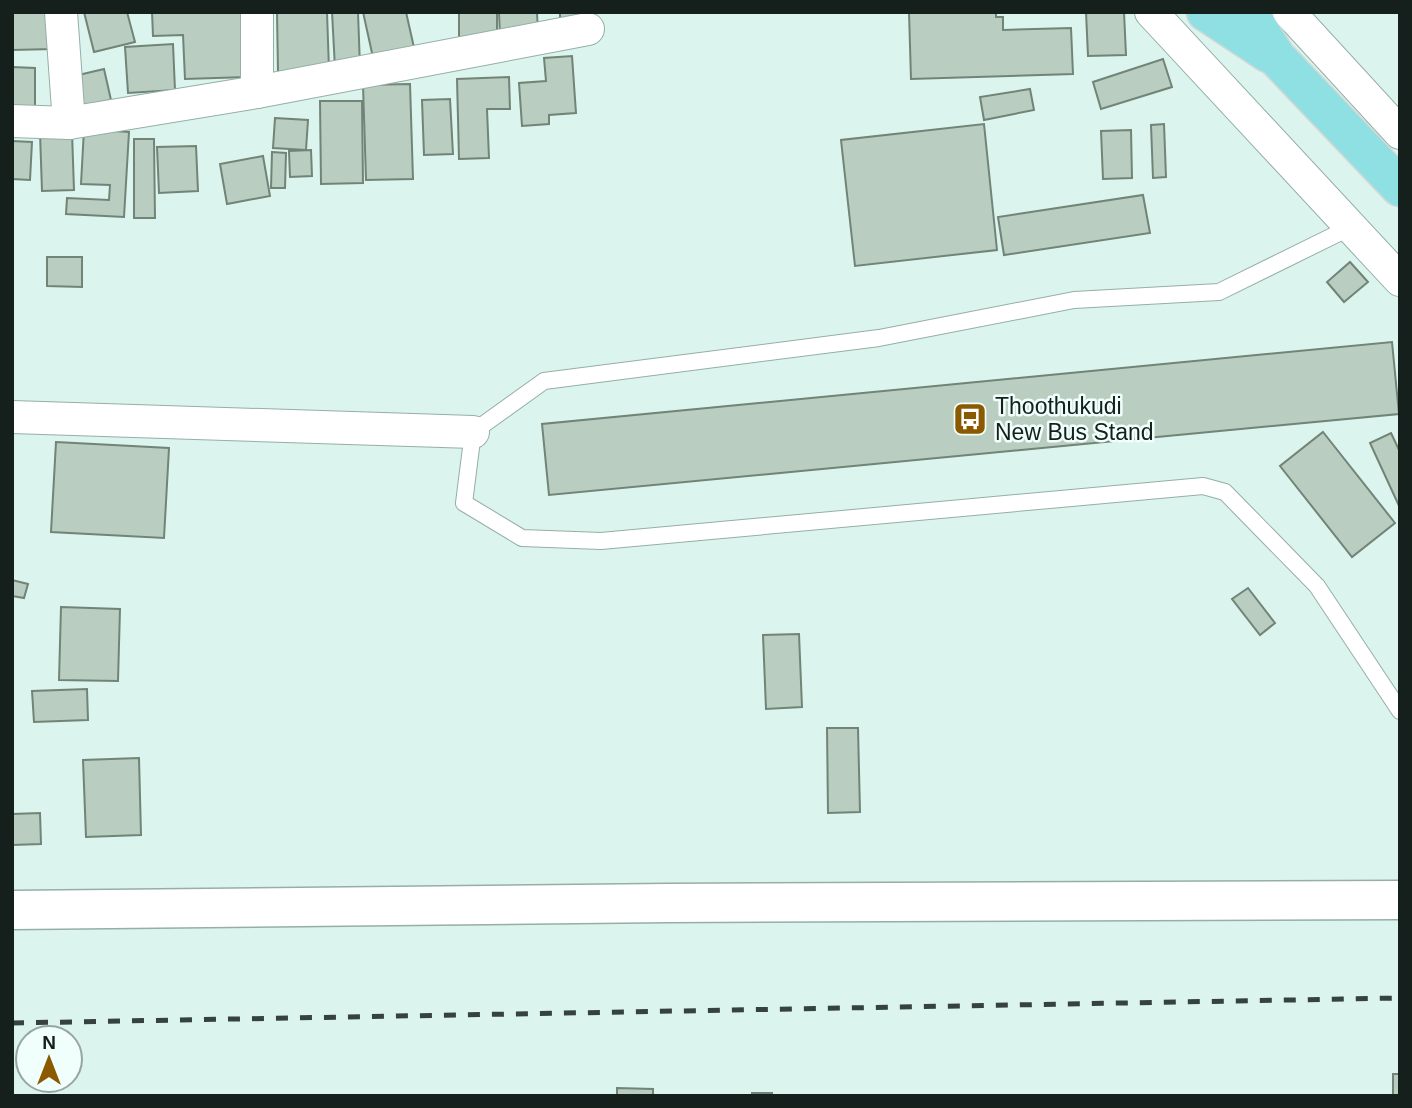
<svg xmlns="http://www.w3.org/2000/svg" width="1412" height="1108" viewBox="0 0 1412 1108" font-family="Helvetica,sans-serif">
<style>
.building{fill:#b9cdc0;stroke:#718477;stroke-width:2}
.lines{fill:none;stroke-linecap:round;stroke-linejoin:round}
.service-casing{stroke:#96aea8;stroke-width:18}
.minor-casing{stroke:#96aea8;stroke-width:34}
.tertiary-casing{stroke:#96aea8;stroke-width:41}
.primary-casing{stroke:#d5d7d6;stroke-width:41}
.service{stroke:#fff;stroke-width:16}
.minor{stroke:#fff;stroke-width:32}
.tertiary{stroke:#fff;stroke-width:38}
.primary{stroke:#8fe0e3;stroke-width:38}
.rail{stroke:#35423e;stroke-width:5;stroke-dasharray:12 12;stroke-linecap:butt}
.labels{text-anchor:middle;stroke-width:5;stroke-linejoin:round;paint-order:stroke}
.poi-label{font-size:23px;fill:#151f1c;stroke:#f0fffb;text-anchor:start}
</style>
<rect width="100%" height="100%" fill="#dbf4ed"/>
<g class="building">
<polygon points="84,12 127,12 135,42 94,52"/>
<polygon points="152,12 245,12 247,77 185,79 183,35 153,36"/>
<polygon points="277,12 327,12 329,70 278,72"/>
<polygon points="332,12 358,12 360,67 335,68"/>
<polygon points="363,12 406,12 415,52 374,62"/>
<polygon points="459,12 497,12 497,39 459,40"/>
<polygon points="499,12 537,12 538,35 500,37"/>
<rect x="560" y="12" width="20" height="8"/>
<polygon points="909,12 996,12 996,17 1003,17 1003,30 1071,28 1073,74 911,79"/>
<polygon points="1086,12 1124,12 1126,55 1088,56"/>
<polygon points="12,13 53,13 53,49 12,50"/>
<polygon points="173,44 175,90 128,93 125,47"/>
<polygon points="572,56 576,113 549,115 549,124 522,126 519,83 546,81 544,58"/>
<polygon points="1163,59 1172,87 1101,109 1093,82"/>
<polygon points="12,67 35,68 35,113 12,113"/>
<polygon points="104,69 111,100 77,107 70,77"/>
<polygon points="509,77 510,109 487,109 489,158 459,159 457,79"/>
<polygon points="410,84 413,179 366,180 363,85"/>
<polygon points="1030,89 1034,110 984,120 980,97"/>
<polygon points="450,99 453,154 424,155 422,100"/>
<polygon points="320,101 362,101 363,183 321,184"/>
<polygon points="275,118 308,120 306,150 273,148"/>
<polygon points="984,124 997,250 855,266 841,140"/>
<polygon points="1164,124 1166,177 1153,178 1151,125"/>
<polygon points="84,129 129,132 124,217 66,214 67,198 109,200 110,185 81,184"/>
<polygon points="1131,130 1132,178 1103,179 1101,131"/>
<polygon points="72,132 74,190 42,191 40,133"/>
<polygon points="134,139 154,139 155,218 134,218"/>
<polygon points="12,141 32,142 30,180 12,179"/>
<polygon points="196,146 198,191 159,193 157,147"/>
<polygon points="311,150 312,176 290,177 289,151"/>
<polygon points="272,152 286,153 285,188 271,188"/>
<polygon points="263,156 270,196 227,204 220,164"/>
<polygon points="1143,195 1150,233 1004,255 998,217"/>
<polygon points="47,257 82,257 82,287 47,286"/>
<polygon points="1350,262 1368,282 1344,302 1327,282"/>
<polygon points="1392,342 1399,414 549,495 542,424"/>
<polygon points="1323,432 1395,523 1352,557 1280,466"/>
<polygon points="1391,433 1400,452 1400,508 1370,443"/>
<polygon points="56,442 169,448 164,538 51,532"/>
<polygon points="12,580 28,584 24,598 12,596"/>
<polygon points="1248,588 1275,623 1260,635 1232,599"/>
<polygon points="61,607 120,609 118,681 59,680"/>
<polygon points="799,634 802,707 766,709 763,635"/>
<polygon points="87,689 88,720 34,722 32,691"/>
<polygon points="827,728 858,728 860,812 828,813"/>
<polygon points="139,758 141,835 86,837 83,760"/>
<polygon points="40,813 41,844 12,845 12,814"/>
<rect x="1393" y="1074" width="7" height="22"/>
<polygon points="617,1088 653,1089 653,1096 617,1096"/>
<rect x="752" y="1093" width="20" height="3"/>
</g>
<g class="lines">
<defs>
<polyline id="service" points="1351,227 1219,292 1074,300 879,338 544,381 473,432 464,503 522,538 601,541 1203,486 1225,492 1317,586 1400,711"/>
<g id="minor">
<polyline points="61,12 69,123 257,92 588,29"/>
<polyline points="257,12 257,92"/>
<polyline points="1151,12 1400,280"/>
<polyline points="1289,12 1400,133"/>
<polyline points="12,121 69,123"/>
<polyline points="12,417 473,432"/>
</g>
<polyline id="tertiary" points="12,910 668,903 1400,900"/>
<g id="primary">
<polyline points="1206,12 1268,53"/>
<polyline points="1248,12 1276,57 1400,187"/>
</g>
</defs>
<use href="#service" class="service-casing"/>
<use href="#minor" class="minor-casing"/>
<use href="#tertiary" class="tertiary-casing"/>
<use href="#primary" class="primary-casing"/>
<use href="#service" class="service"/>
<use href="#minor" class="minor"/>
<use href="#tertiary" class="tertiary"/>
<use href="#primary" class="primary"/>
<polyline class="rail" points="12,1023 1400,998"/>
</g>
<defs>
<symbol id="bus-square" viewBox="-11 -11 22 22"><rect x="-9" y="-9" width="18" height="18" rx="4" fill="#8a5900" stroke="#f0fffb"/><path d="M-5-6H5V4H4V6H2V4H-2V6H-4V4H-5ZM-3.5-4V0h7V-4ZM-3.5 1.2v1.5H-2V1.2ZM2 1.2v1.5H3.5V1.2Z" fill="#fff"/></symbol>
</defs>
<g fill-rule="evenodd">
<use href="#bus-square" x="951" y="400" width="38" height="38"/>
</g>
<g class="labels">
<g class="poi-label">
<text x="995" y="414">Thoothukudi<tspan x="995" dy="26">New Bus Stand</tspan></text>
</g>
</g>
<rect width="1412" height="1108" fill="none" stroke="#151f1c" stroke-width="28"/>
<g transform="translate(49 1059)"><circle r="33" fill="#f0fffb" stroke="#98a5a2" stroke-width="2"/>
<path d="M0-5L12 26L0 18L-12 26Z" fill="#8a5900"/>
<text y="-10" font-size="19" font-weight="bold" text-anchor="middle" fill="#151f1c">N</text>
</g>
</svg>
